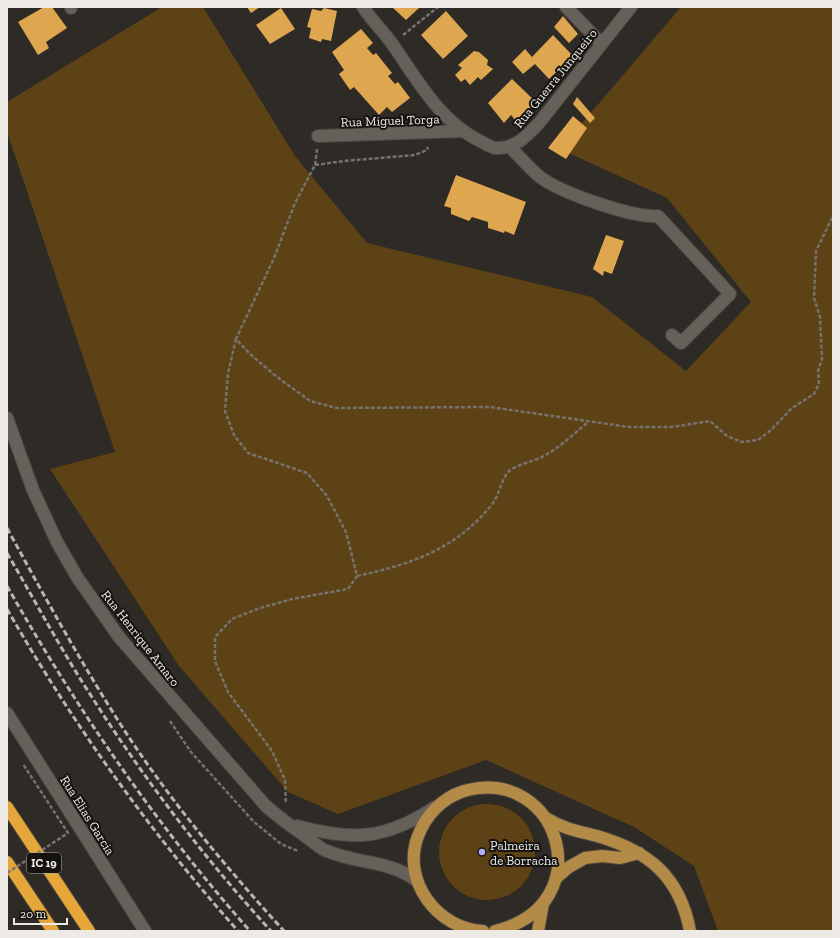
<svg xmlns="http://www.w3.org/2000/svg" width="840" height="938" viewBox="0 0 840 938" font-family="'Zilla Slab',serif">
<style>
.green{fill:#5d4215}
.building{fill:#dea64f}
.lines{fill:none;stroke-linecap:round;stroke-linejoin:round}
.minor-casing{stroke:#4a4742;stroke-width:14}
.major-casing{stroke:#4a4742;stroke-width:14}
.highway-casing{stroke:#4a4742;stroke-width:14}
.path{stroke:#76726d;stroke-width:2.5;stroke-dasharray:4 2;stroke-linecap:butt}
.minor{stroke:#656059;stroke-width:12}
.major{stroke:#b38a46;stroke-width:12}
.highway{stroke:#e7a639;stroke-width:12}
.rail{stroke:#b8b5b1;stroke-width:3;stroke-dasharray:6 3;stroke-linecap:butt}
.path-bridge{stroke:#76726d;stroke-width:2.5;stroke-dasharray:4 2;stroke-linecap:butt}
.poi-dot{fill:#b1adfa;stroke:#151311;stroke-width:1.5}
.labels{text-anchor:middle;stroke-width:4;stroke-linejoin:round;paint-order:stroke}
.shield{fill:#151311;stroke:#acaaa6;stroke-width:1}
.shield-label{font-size:12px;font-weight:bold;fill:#edeae6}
.street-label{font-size:13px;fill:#edeae6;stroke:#151311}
.poi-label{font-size:13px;fill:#edeae6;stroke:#151311;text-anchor:start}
</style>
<rect width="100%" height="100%" fill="#2e2a25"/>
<g class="green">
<polygon points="162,7 203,7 295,156 367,243 592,297 686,371 751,302 667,198 560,149 681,7 833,7 833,931 718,931 694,866 634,827 486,760 338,814 288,792 179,666 50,469 115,452 7,132 7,102"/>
<circle cx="487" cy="852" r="48"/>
</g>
<g class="building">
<polygon points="44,7 52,7 67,28 46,42 49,48 38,55 18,22"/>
<polygon points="247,7 260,7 251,13"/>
<polygon points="392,7 420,7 406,20"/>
<polygon points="281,8 295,29 270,44 256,25"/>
<polygon points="324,8 337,11 331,41 322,39 321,42 309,38 311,28 307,27 312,9 321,11"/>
<polygon points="446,11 468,36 443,59 421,35"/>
<polygon points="563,16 578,34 569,43 554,27"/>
<polygon points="361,29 373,43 367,48 373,55 376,53 392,73 388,76 395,84 398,82 410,98 392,112 387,107 379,115 354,87 350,90 339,74 344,70 332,52"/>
<polygon points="553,35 573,56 549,79 535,64 523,74 512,62 525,49 532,57"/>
<polygon points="474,51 479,52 488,60 487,65 493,69 481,80 478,77 470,85 465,79 461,82 455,75 462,68 458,65"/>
<polygon points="512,79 536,102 516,121 511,115 504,123 488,103"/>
<polygon points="577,97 595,118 590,123 573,104"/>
<polygon points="573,116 587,128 566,159 548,148"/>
<polygon points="456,175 526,202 514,235 505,231 504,233 488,228 488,222 472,217 469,221 451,214 451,208 444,206"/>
<polygon points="606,235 624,241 612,274 604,271 603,276 593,269"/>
</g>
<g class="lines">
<defs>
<g id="minor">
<polyline points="71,7 71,8"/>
<path d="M 363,7 C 372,21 384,32 393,45 C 418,81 441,123 482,142 C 486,144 492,148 496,148 C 515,149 527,136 539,123 L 631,7"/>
<polyline points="566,7 601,43"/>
<polyline points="318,136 463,131"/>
<path d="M 510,147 C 520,157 529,168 540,177 C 561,193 633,218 658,216 L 730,294 L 681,343 L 672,335"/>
<path d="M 7,418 L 33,490 L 57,542 L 77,577 L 119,637 L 265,805 C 279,818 294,828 309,839 C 315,843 320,849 327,851 C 357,864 390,860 417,881"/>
<polyline points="7,713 145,931"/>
<path d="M 297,826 C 353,841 385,840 435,807"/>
</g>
<g id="major">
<path d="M 546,818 C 564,829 578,831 597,836 C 649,851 680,877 690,931"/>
<polyline points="556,878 569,867 585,858 602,856 620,858 639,853"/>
<path d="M 483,931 C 437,929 401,880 418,836 C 426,815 442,798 464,791 C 559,764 603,905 495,931"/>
<polyline points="538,931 543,904"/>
</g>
<g id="highway">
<polyline points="7,807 89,931"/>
<polyline points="7,862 53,931"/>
</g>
</defs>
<use href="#minor" class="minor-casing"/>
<use href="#major" class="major-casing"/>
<use href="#highway" class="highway-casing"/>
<g class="path">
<polyline points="403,35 438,7"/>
<polyline points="317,149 315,165 295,203 274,258 236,339 250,354 277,377 310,401 337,408 490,407 629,427 672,427 710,421 727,436 742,442 758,440 770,431 792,408 814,394 819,384 818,371 822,359 820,317 814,298 816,251 833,216"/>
<polyline points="315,165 344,161 415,155 427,150 428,147"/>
<polyline points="236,339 228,373 225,411 234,435 248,453 307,473 327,496 346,532 357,576 348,589 292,599 260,608 232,619 215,637 215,661 228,692 272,751 285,780 286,804"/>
<path d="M 357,576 C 412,564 457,549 493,503 C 500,493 501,480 509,471 C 514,466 533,461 540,458 C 558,449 574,434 589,421"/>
<polyline points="170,721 191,752 253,821 281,844 298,851"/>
</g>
<use href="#minor" class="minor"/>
<use href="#major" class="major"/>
<use href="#highway" class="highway"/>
<g class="rail">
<path d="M 7,528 C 43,594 79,659 119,722 C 167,797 224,865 284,931"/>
<path d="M 7,553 C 34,599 59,646 88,691 C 142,776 203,857 271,931"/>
<path d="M 7,586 C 77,709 156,825 250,931"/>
<path d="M 7,609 C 73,724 150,832 238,931"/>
</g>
<polyline class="path-bridge" points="7,873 68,833 23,764"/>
</g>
<circle class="poi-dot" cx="482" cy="852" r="4"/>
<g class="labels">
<rect class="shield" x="27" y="853" width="34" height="20" rx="3"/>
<g class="shield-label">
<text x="44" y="867">IC 19</text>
</g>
<g class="street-label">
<text transform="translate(555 78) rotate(-51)" y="5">Rua Guerra Junqueiro</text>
<text transform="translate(390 120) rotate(-2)" y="5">Rua Miguel Torga</text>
<text transform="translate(141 638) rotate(52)" y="5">Rua Henrique Amaro</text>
<text transform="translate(88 815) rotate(58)" y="5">Rua Elias Garcia</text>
</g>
<g class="poi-label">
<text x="490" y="850">Palmeira<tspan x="490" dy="15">de Borracha</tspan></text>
</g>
</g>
<rect width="840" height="938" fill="none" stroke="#edeae6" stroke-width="16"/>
<path d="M14 918v6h53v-6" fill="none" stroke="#edeae6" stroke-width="2"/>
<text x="20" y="918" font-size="12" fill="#edeae6" stroke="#151311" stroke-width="3" paint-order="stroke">20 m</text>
</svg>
